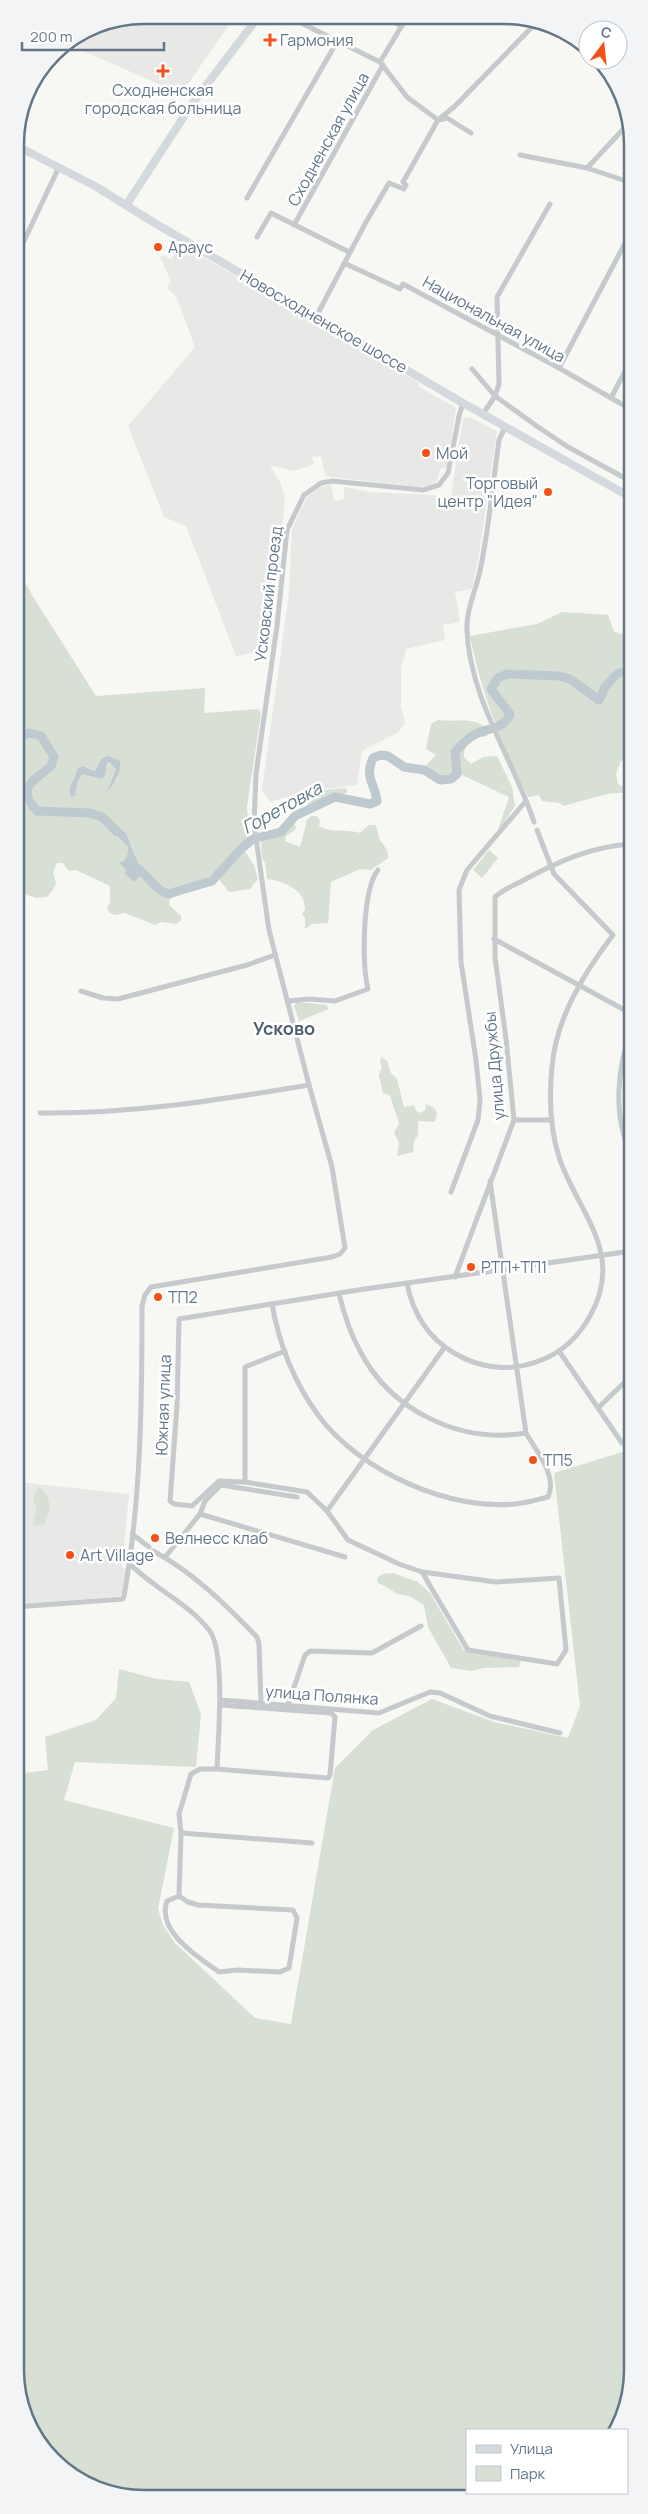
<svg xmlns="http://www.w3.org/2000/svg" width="648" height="2514" viewBox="0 0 648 2514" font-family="Manrope,sans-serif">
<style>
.built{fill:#e8e9e7}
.green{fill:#d8dfd4;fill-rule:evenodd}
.water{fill:#bfcad0}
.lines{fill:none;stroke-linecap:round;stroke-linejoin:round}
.river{stroke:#bfcad0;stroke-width:9}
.street{stroke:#c6cacd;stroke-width:5}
.secondary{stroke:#d4d9dd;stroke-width:8}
.poi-dot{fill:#f55016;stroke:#fff;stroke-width:2}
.labels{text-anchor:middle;stroke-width:5;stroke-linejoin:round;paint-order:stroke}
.poi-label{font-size:16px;fill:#637687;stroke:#fff;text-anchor:start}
.street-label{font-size:16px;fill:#637687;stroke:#fff}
.water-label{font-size:18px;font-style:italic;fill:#5f7883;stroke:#fff}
.neighbourhood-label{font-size:18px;font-weight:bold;fill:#525f6c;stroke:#fff}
.rim{fill:none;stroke:#637687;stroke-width:2.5}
</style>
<rect width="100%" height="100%" fill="#f7f7f3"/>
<g class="built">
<polygon points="144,15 235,16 181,94 77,48 73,39 95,25"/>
<polygon points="181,244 419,383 418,386 456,408 447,467 440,469 437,481 430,485 420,487 330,477 325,475 321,456 312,457 314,464 294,471 270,465 280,482 285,498 270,649 236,656 186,526 164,517 128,426 195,347 177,298 167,288 171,281 160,257 164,255 171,260"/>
<polygon points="470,417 497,431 478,561 472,589 455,592 460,622 443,625 445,640 406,649 401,668 401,706 405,723 397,733 362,751 357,785 303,792 270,802 262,790 289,593 292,529 307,497 320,487 331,485 334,501 344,499 344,487 370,492 451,496 463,418"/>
<polygon points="18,1482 129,1494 122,1568 126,1569 121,1596 16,1605 16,1484"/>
</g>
<g class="green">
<path d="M 17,567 L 32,595 L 96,696 L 205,688 L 204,713 L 258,709 L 261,713 L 247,807 L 250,838 L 214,875 L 180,889 L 179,894 L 170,899 L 169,905 L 181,916 L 181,920 L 177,924 L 161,922 L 155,925 L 125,913 L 114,915 L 109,912 L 107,907 L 110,902 L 110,886 L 76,870 L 69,871 L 63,863 L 57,863 L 53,872 L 56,883 L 54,888 L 47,897 L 36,898 L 25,894 L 22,884 L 16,882 ZM 115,758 L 118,778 L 108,790 L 116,769 L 109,762 L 107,764 L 105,776 L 82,773 L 69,790 L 78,768 L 84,766 L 95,771 ZM 109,822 L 126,833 L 138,863 L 149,875 L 131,878 L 124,873 L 126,870 L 120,862 L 124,861 L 127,856 L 128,847 L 108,828 Z"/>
<path d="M 562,612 L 608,615 L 614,632 L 632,637 L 632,762 L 621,761 L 616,774 L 618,784 L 630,790 L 629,792 L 607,794 L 563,806 L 560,803 L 542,801 L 539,795 L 528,797 C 502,746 481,692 470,636 L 537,624 Z"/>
<path d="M 438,720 C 456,723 476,715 488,731 L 487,736 C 473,738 464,742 464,757 L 471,764 L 483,757 L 497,756 L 512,787 L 515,806 L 497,833 L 509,797 L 462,775 L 442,778 L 423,768 L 436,755 L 426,749 L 431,724 Z"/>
<polygon points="345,788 348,792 346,793 309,806 304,800 307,792"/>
<path d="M 311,816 L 317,816 L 320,821 L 319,826 C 329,833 348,829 360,833 L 369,825 L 375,825 C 379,830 377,835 380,840 C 385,847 388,849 388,858 L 371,870 L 360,869 L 331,882 L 328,923 L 312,924 L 305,929 L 305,918 L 302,914 L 305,910 C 306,889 283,881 267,879 L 265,863 L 262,858 L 261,841 L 265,838 L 270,839 L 292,823 L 296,826 L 295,830 L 286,836 L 285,841 L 300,847 L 307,820 Z"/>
<polygon points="489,850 498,858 482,878 473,870"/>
<polygon points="245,851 254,865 258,879 250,889 229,892 219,879"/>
<polygon points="297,1002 326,1005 329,1009 299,1021 294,1006"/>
<polygon points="381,1057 387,1061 391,1073 397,1079 404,1107 414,1105 416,1111 421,1113 425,1110 426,1104 433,1107 437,1112 435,1122 418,1121 418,1135 414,1141 413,1152 397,1156 399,1143 394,1133 399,1123 390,1096 383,1093 379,1075 382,1067 380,1062"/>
<polygon points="632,1449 633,2378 623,2419 616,2430 467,2430 467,2493 538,2493 521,2498 118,2496 80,2482 47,2455 16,2387 16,1774 48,1770 45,1737 96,1720 116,1698 119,1669 157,1679 189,1682 201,1714 196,1767 75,1762 64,1800 174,1828 158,1909 163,1925 175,1943 255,2018 291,2024 335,1768 373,1730 432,1699 494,1722 568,1738 580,1706 554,1473"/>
<path d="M 40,1487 C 52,1498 52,1511 44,1524 L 36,1526 L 33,1523 L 37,1509 L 33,1499 L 37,1489 Z"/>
<polygon points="393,1573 418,1582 430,1593 463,1649 468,1652 521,1661 519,1667 483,1668 472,1671 451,1668 428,1627 424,1605 409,1596 398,1594 377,1582 378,1577 382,1574"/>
</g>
<g class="water">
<path d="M 108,756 L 120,761 C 121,774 115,783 107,792 L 116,769 L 109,762 L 107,764 L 105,776 L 102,779 L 82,774 L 78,781 L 75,796 L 71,797 L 69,790 L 78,768 L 83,766 L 95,771 L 101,759 Z"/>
<polygon points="108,820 126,833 138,863 149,875 139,877 134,882 124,873 126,870 119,862 124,861 127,856 128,847 108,827"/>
</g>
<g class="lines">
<g class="river">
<polyline points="632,704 632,713"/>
<path d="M 15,736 L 18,737 L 29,733 L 41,736 L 54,757 L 51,766 C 34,781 15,787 37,811 L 90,813 L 102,817 L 117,832"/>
<path d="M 137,868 C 148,875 156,891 168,894 L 212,881 L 242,848 L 253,839 L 281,832 L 295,816 L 335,797 L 370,804 L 377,801 C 375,783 364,778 373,758 L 381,755 L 388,756 L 404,767 L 424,770 L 440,780 L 451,779 L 457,774 L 455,752 C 461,745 468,738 476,734 C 490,727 503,730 510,714 L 491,689 L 498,678 L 507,674 L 559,676 L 570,679 L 599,700 L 605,687 L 617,674 L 632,669"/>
</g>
<g class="street">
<polyline points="287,16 380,62 407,97 438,120 447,118 471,133"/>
<polyline points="382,17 402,26"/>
<polyline points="528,18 535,24"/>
<polyline points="380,62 407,17"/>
<polyline points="520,155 587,168 632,183"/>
<polyline points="587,168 630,122"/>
<polyline points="247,198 338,40"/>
<polyline points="294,225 383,65"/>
<polyline points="257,237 271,213 349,252"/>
<polyline points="15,260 59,167"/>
<polyline points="344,263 400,289 403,284 559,368 632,410"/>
<polyline points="316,317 366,222 389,183 404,189 406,185 403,182 438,120 454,107 537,22"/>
<polyline points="559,368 632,230"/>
<polyline points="472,369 495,396 541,429 568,447 632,482"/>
<polyline points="611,398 632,358"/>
<polyline points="483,414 495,396 499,384 497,297 550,204"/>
<path d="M 505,427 L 499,440 C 493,483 489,528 480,571 C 476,590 466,610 467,630 C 469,697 514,761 534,822"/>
<polyline points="623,493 632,476"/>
<polyline points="494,939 632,1014"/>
<polyline points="81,991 103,998 118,999 247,965 275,955"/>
<path d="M 289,1001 L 309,999 L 335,1001 L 368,989 C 362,963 362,890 378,870"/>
<path d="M 632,1026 C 617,1068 612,1116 632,1157"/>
<path d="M 40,1113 C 130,1114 220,1100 309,1085"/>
<polyline points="514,1120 552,1120"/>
<polyline points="451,1192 478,1120 480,1100 476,1060 461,962 459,890 467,870 526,801"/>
<path d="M 455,1277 L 514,1120 L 506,1039 L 495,957 L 495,897 C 502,890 513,886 522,881 C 557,862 592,846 632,844"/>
<path d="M 407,1284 C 413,1313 427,1337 454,1353 C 482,1370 514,1372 544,1359 C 582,1343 610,1295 601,1254 C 596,1224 569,1189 559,1157 C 550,1129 549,1097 552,1067 C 556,1018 584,973 613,935 L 554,874 L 537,830"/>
<path d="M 339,1294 C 344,1314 350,1333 360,1351 C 391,1411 460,1444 526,1433"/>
<path d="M 272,1304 C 279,1344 294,1382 318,1415 C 359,1471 453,1514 522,1503 C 531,1502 539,1499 548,1497 C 558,1476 536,1451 526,1433 L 490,1181"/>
<polyline points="285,1351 245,1367 245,1482 307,1492 327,1511 348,1540 399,1564 422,1572 496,1582 559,1578 566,1650 557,1664 468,1650 422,1572"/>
<polyline points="559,1351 622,1443"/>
<polyline points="598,1408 632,1375"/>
<polyline points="245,1482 219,1481 192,1506 174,1504 170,1501 177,1406 179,1319 358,1290 632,1251"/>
<polyline points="327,1511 444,1348"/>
<polyline points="200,1514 205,1501 221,1485 297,1497"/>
<polyline points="132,1534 149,1547"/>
<path d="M 153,1551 C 193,1572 226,1605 257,1637 L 259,1644 L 261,1704"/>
<polyline points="166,1556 200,1514 345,1557"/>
<path d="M 129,1563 C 153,1588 188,1603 209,1630 C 226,1650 218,1741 217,1769 L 200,1769 L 191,1774 L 179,1814 L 181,1833 L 179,1896 L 188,1902 L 198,1905 L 293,1910 L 297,1918 L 289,1968 L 280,1972 L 237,1970 L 219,1972 C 198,1957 156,1931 167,1901 L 179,1896"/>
<path d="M 16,1607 L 123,1599 L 124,1596 C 141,1501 142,1402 142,1306 L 145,1295 L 151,1287 L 332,1257 L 340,1254 L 345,1248 L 332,1167 L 309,1085 L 269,930 L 254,824 L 256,774 L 277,626 L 287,530 L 304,495 L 321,483 L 332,481 L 423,490 L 439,485 L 448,473 L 459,416 L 463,403"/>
<polyline points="16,1699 17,1713"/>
<polyline points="221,1700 379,1713 430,1692 440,1693 490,1716 560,1733"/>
<polyline points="288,1705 305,1655 310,1651 372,1653 421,1626"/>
<polyline points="217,1769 328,1778 330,1775 335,1717 331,1713 220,1705"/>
<polyline points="181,1833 312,1843"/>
</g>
<g class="secondary">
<polyline points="15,145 95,186 153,222 463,403 632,498"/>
<polyline points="127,204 192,104 259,16"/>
</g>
</g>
<g class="poi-dot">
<path d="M267.5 32.5h5v5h5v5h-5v5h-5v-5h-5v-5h5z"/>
<path d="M160.5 63.5h5v5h5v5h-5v5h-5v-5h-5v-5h5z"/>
<circle cx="158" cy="247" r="5"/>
<circle cx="426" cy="453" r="5"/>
<circle cx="548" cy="492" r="5"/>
<circle cx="471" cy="1267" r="5"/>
<circle cx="158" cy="1297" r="5"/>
<circle cx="533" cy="1460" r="5"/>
<circle cx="155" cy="1538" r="5"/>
<circle cx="70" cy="1555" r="5"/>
</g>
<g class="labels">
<g class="poi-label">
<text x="280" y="46">Гармония</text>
<text x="163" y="96" text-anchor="middle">Сходненская<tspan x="163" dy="18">городская больница</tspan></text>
<text x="168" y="253">Араус</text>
<text x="436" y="459">Мой</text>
<text x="538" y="489" text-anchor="end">Торговый<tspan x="538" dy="18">центр "Идея"</tspan></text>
<text x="481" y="1273">РТП+ТП1</text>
<text x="168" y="1303">ТП2</text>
<text x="543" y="1466">ТП5</text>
<text x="165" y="1544">Велнесс клаб</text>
<text x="80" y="1561">Art Village</text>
</g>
<g class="street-label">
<text transform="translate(328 139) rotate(-61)" y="6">Сходненская улица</text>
<text transform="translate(494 319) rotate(29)" y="6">Национальная улица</text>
<text transform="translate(324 321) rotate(30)" y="6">Новосходненское шоссе</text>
<text transform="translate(268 594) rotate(-83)" y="6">Усковский проезд</text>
<text transform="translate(494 1066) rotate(-95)" y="6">улица Дружбы</text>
<text transform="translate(163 1405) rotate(-88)" y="6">Южная улица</text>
<text transform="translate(322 1695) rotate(4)" y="6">улица Полянка</text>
</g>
<g class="water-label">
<text transform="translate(282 808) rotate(-29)" y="6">Горетовка</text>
</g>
<g class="neighbourhood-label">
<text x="284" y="1035">Усково</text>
</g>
</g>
<path d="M0 0H648V2514H0ZM144 24H504A120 120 0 0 1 624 144V2370A120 120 0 0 1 504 2490H144A120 120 0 0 1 24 2370V144A120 120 0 0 1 144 24Z" fill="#f3f4f5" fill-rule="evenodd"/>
<path class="rim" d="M144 24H504A120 120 0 0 1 624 144V2370A120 120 0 0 1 504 2490H144A120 120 0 0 1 24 2370V144A120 120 0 0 1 144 24Z"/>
<rect x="466" y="2429" width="162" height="65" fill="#ffffff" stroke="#c1c8cf"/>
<rect x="476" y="2445" width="25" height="8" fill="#d4d9dd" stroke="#c1c8cf"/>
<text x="510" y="2454" font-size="15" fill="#637687">Улица</text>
<rect x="476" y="2466" width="25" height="15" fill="#d8dfd4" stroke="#c1c8cf"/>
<text x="510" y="2479" font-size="15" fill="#637687">Парк</text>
<g transform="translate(603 45) rotate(15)"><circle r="24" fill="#ffffff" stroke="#c1c8cf"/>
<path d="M0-4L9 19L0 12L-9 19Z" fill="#f55016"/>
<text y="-8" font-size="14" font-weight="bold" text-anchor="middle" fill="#637687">С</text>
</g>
<path d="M22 42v8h142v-8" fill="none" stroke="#637687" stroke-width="2.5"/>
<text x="30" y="42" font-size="15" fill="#637687" stroke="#ffffff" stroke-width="4" paint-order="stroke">200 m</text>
</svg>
